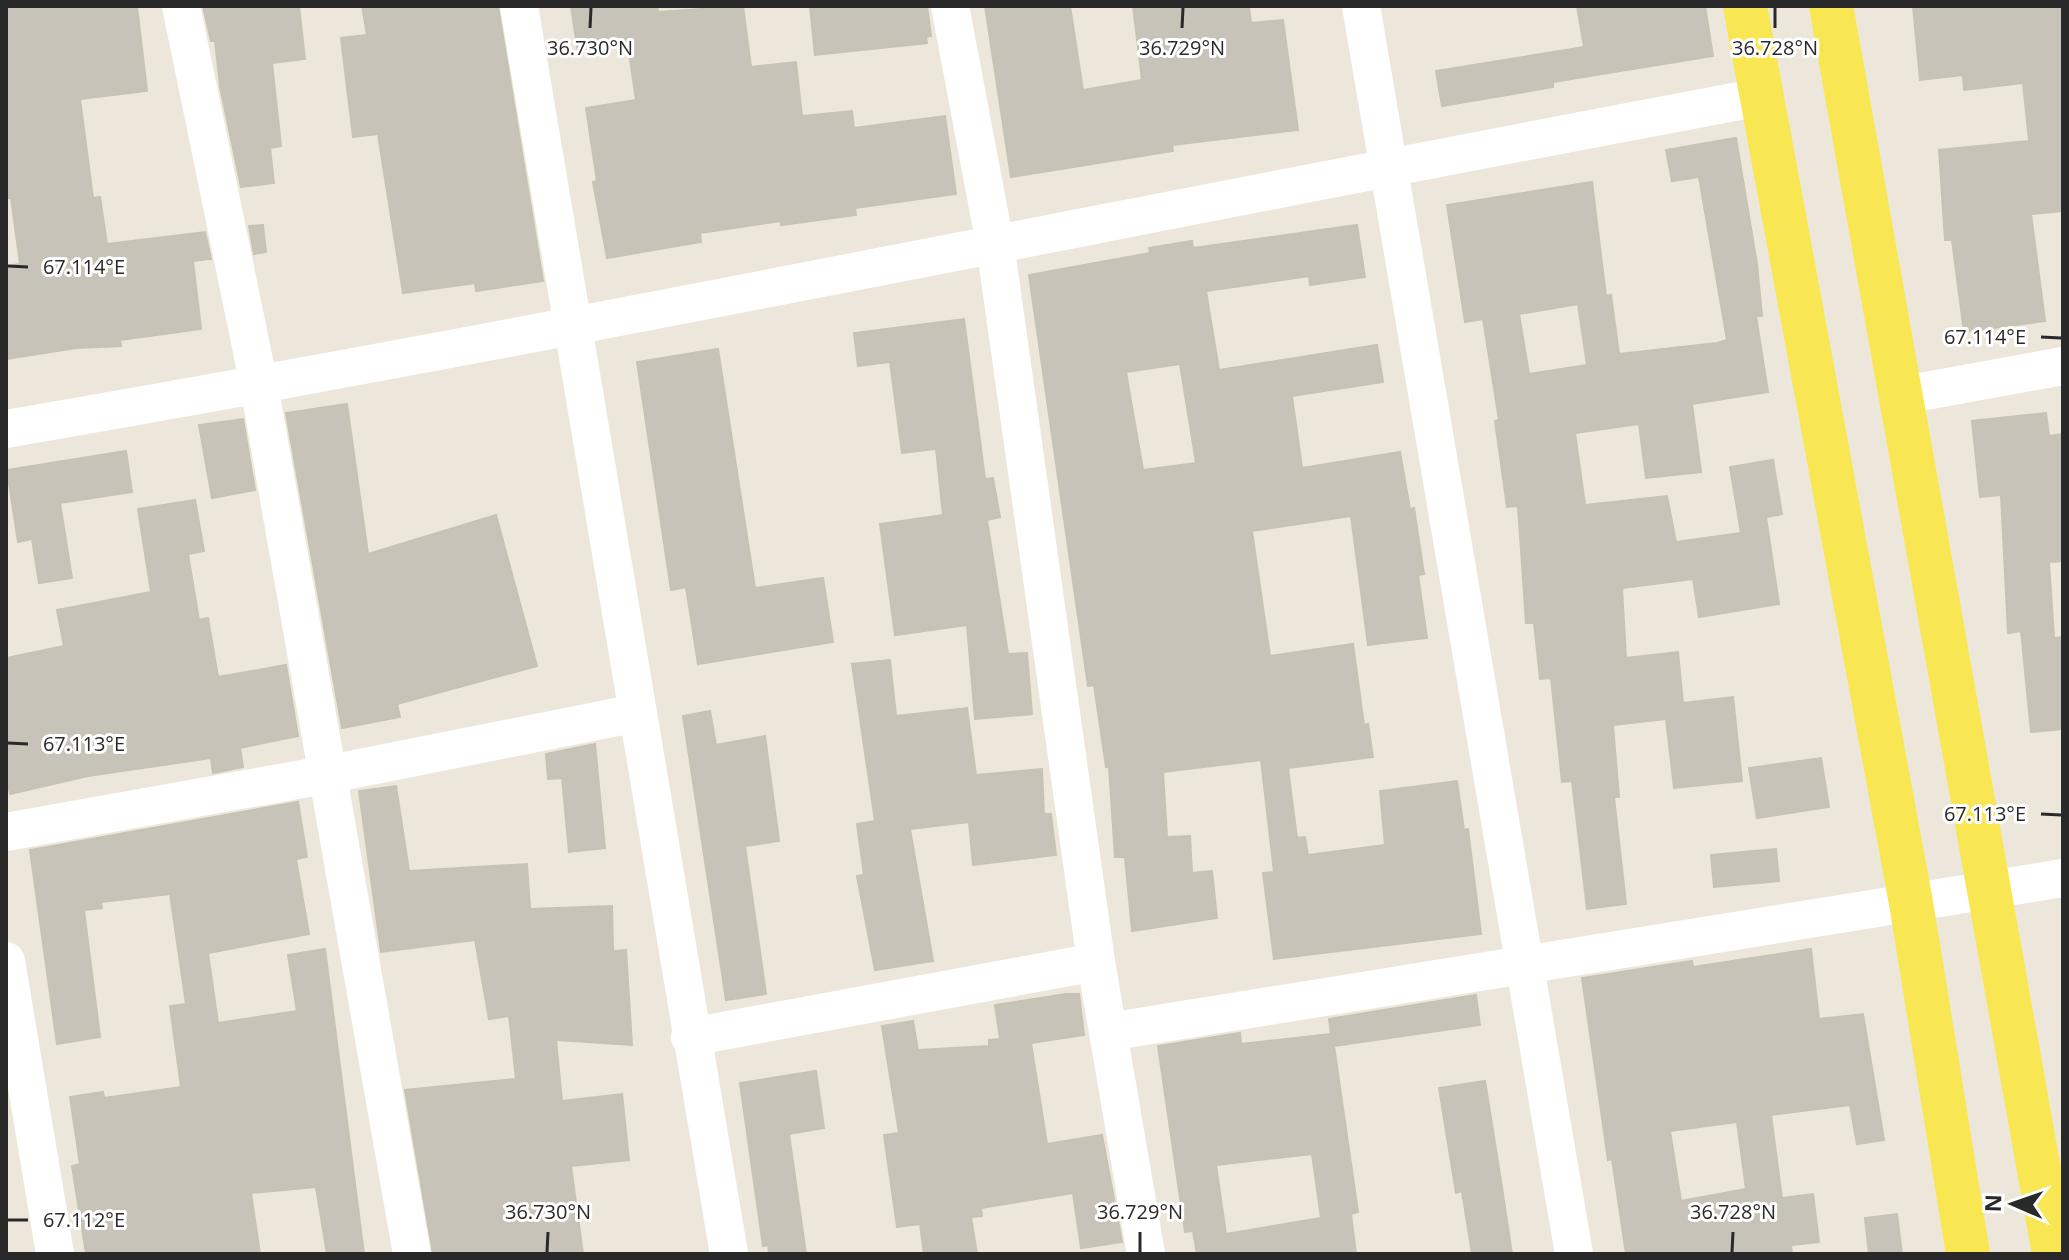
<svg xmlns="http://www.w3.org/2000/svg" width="2069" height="1260" viewBox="0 0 2069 1260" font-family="'Open Sans',sans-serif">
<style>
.building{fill:#c7c3b9;stroke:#c7c3b3;stroke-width:2;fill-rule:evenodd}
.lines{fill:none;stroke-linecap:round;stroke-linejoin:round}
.minor{stroke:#fff;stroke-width:38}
.major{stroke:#f8e753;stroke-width:44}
.ticks{fill:none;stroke:#292929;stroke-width:3}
.ticks-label{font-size:20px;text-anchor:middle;fill:#292929;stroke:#fff;stroke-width:6;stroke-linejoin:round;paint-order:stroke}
</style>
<rect width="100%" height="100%" fill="#ece7da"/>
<g class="building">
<polygon points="6,6 137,6 147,91 80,99 93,198 100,197 107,244 205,232 211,259 193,261 201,329 120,340 121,346 76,348 6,359 6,266 20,264 11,198 6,198"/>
<polygon points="203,6 299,6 305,59 272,63 281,146 270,148 274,183 241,187 220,86 215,41 211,41"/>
<polygon points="362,6 498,6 543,281 476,291 475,283 403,293 378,134 353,137 341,38 367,35"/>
<polygon points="571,6 657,6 658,12 743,6 751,67 796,62 802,116 852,111 854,128 945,116 956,194 855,208 856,215 781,225 781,221 700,233 701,242 607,258 593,182 597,181 586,108 636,100 628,46 578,53"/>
<polygon points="810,6 927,6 931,36 926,37 927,43 815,55"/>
<polygon points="985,6 1070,6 1083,90 1142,80 1133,6 1249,6 1251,23 1283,20 1298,130 1172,145 1173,151 1011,177"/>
<polygon points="1577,6 1705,6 1713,56 1553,82 1553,87 1442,106 1436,71 1584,47"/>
<polygon points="1913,6 2063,6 2063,211 2031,214 2045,321 1964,332 1952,240 1945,240 1939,150 2029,141 2023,83 1964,90 1963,75 1920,80"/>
<path d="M 1736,138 L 1757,264 L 1762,316 L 1756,316 L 1768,392 L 1692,404 L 1701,472 L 1646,478 L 1639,424 L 1575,433 L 1585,505 L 1667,496 L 1676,542 L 1741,533 L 1730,467 L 1773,460 L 1782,514 L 1766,517 L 1779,604 L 1699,617 L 1693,579 L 1622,588 L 1626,658 L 1678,652 L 1683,703 L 1733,697 L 1742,781 L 1674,788 L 1666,719 L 1613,725 L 1619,797 L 1614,797 L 1626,904 L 1587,909 L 1572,781 L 1562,782 L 1551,678 L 1540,679 L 1534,623 L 1526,623 L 1518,506 L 1507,507 L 1495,421 L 1499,420 L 1483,319 L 1465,322 L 1447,205 L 1592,182 L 1606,296 L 1611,295 L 1619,354 L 1717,343 L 1727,340 L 1699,177 L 1672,181 L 1666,150 ZM 1578,304 L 1587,365 L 1529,374 L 1519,314 Z"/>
<polygon points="263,225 266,252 254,254 249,226"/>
<path d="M 1357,225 L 1365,277 L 1310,285 L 1309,276 L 1206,291 L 1219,370 L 1377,345 L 1383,382 L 1292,396 L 1302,468 L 1400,452 L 1410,509 L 1414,508 L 1424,574 L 1418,575 L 1427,638 L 1368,645 L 1351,516 L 1252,531 L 1270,656 L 1353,644 L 1364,725 L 1368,724 L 1373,757 L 1288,768 L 1297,838 L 1305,837 L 1308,855 L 1385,845 L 1380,791 L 1457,781 L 1464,830 L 1468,829 L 1481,934 L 1274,959 L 1263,873 L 1274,872 L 1261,760 L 1163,772 L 1167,837 L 1190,836 L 1192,873 L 1212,871 L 1217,918 L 1132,931 L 1125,857 L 1115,857 L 1109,767 L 1106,767 L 1094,685 L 1088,686 L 1029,275 L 1150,253 L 1149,248 L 1192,241 L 1193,248 ZM 1180,364 L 1196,463 L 1143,470 L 1126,372 Z"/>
<polygon points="964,319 985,479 993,478 1000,517 987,520 1008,654 1027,653 1032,714 975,719 967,625 895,635 880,524 943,515 936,449 902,453 890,362 858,366 854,333"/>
<polygon points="718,349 755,588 823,578 833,642 698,664 686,587 671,590 637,362"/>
<polygon points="347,404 368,554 496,515 537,666 397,704 400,717 342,728 286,413"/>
<polygon points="2046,413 2049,436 2063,434 2063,561 2049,562 2054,638 2063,637 2063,729 2031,732 2021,631 2008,633 2001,495 1980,497 1972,421"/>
<polygon points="243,419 255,490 212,498 199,425"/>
<polygon points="126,451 132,492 60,503 72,578 39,583 32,539 18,542 7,470"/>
<polygon points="195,500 204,551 188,554 199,620 208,618 218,677 286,665 298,736 240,748 243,767 213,773 211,758 88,776 10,794 6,775 6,658 64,646 57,610 151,592 138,509"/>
<polygon points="890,660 896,716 967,708 976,775 1042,769 1044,814 1051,814 1056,855 973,865 969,822 910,829 933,961 875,970 857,876 864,875 857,824 875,821 852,664"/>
<polygon points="710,711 716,745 765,736 779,841 745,846 766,994 726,1000 683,716"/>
<polygon points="595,744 605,848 569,852 562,778 548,779 546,754"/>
<polygon points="1821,758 1829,807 1757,818 1749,768"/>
<polygon points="396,786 409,871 527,864 530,909 612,906 613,951 626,950 632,1045 556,1040 562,1101 622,1094 629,1160 571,1166 583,1254 433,1254 405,1090 516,1079 509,1016 489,1019 475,940 381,952 359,791"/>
<polygon points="298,802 307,857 296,859 309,934 208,953 218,1023 297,1011 288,955 325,949 364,1254 327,1254 316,1187 251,1193 260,1254 86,1254 72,1166 80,1164 70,1097 103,1092 104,1098 181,1087 170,1006 186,1004 170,894 101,902 102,908 84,910 100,1037 57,1044 30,850"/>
<polygon points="1776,849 1779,881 1714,887 1711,855"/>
<path d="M 1811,949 L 1819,1019 L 1863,1014 L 1884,1140 L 1857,1144 L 1850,1105 L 1771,1115 L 1782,1198 L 1813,1194 L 1819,1242 L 1791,1245 L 1792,1254 L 1626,1254 L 1612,1159 L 1608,1160 L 1582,978 L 1692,961 L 1693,967 ZM 1737,1122 L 1746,1189 L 1681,1201 L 1670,1131 Z"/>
<polygon points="1066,994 1079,994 1084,1035 1031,1043 1047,1144 1102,1135 1122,1242 1081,1248 1073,1193 981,1208 982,1216 971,1217 977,1254 924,1254 920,1224 897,1227 884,1135 899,1133 882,1026 913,1021 918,1050 989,1046 989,1040 1000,1039 995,1005"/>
<path d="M 1476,995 L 1480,1025 L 1334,1046 L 1358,1212 L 1351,1214 L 1356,1254 L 1197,1254 L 1193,1231 L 1185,1232 L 1158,1046 L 1240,1033 L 1241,1044 L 1331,1034 L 1329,1019 ZM 1312,1154 L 1321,1218 L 1226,1234 L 1216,1165 Z"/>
<polygon points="816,1071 824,1128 789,1134 806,1254 769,1254 768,1245 763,1246 740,1083"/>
<polygon points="1485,1081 1501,1181 1512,1254 1472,1254 1462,1191 1456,1193 1439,1088"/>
<polygon points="1897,1214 1902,1254 1869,1254 1865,1218"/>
</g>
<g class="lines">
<g class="minor">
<polyline points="181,6 259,385 412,1254"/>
<polyline points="519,6 729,1254"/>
<polyline points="950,6 995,244 1096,962 1146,1254"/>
<polyline points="1361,6 1574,1254"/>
<polyline points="1904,395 2063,366"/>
<path d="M 6,429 C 593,328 1176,206 1761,97"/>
<polyline points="6,832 330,774 637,713"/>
<polyline points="6,961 55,1254"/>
<polyline points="1108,1032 2063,878"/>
<polyline points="690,1037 1096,962"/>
</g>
<g class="major">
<polyline points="1745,6 1911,903 1968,1254"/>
<path d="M 1831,6 C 1909,421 1978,838 2054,1254"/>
</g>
</g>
<path class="ticks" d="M 590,28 L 591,8M 1182,28 L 1183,8M 1775,28 L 1775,8M 8,266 L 28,267M 2041,337 L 2061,338M 8,743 L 28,744M 2041,814 L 2061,815M 8,1220 L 28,1220M 547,1252 L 548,1232M 1140,1252 L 1140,1232M 1732,1252 L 1733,1232"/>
<g class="ticks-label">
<text x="590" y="55">36.730°N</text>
<text x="1182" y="55">36.729°N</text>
<text x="1775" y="55">36.728°N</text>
<text x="84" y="274">67.114°E</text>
<text x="1985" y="344">67.114°E</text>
<text x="84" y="751">67.113°E</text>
<text x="1985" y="821">67.113°E</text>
<text x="548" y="1219">36.730°N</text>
<text x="1140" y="1219">36.729°N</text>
<text x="1733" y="1219">36.728°N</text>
<text x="84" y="1227">67.112°E</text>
</g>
<rect width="2069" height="1260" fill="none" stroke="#292929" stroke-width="16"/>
<g transform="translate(2013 1204) rotate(272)" stroke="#ffffff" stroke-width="6" paint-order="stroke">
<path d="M0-6L14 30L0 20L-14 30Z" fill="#292929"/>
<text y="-12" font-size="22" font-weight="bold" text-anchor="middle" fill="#292929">N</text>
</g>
</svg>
